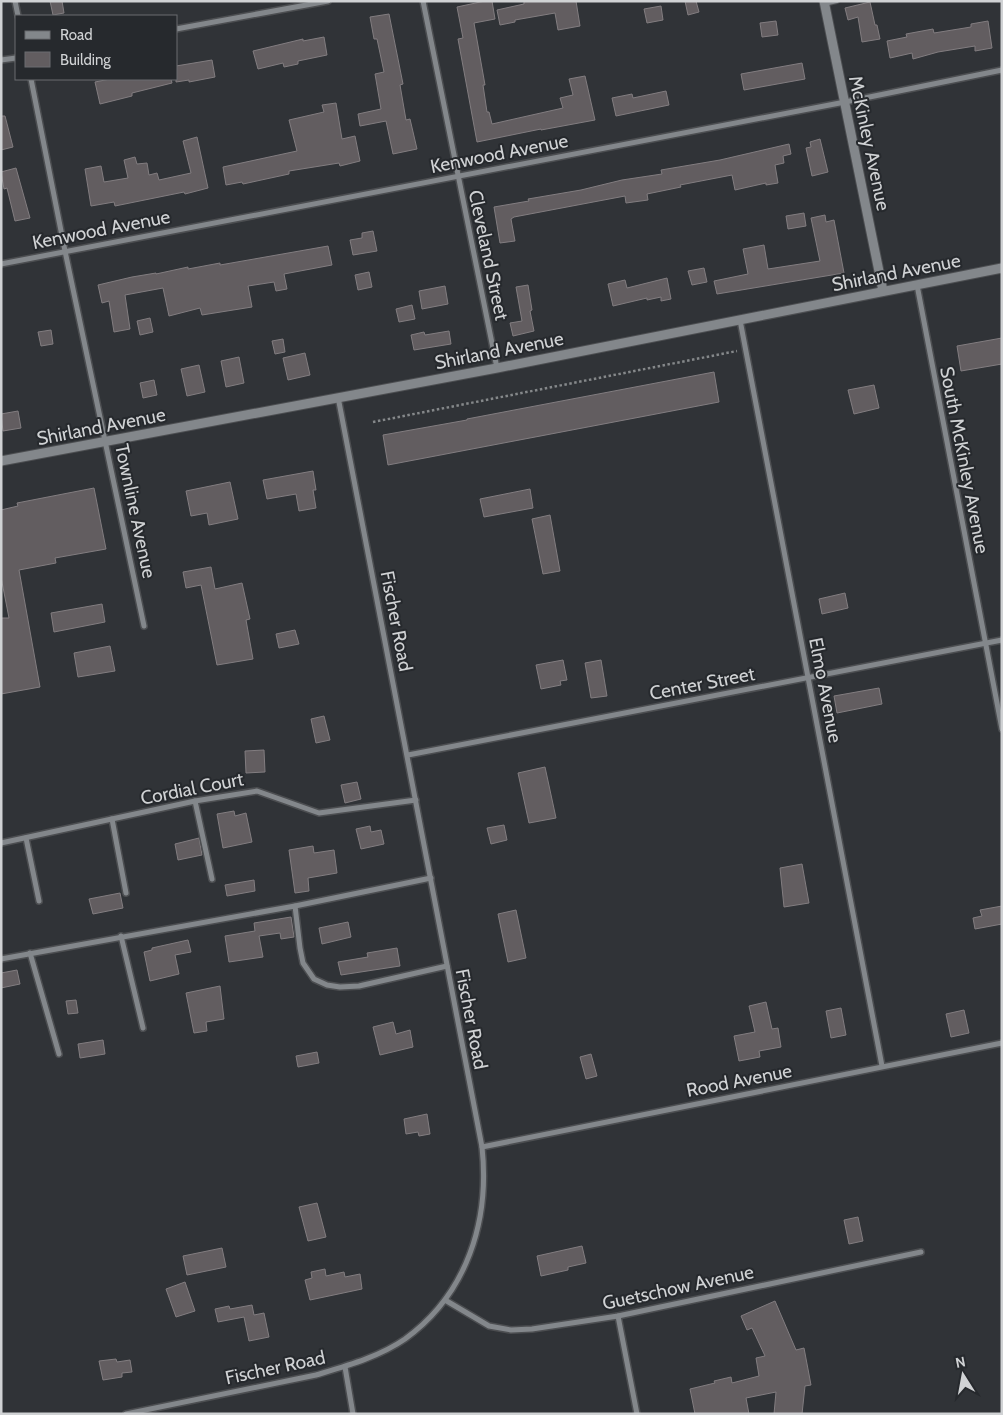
<svg xmlns="http://www.w3.org/2000/svg" width="1003" height="1415" viewBox="0 0 1003 1415" font-family="Cabin,sans-serif">
<style>
.building{fill:#625d60;stroke:#827d80}
.lines{fill:none;stroke-linecap:round;stroke-linejoin:round}
.service-casing{stroke:#4c4e51;stroke-width:6}
.minor-casing{stroke:#4c4e51;stroke-width:8}
.tertiary-casing{stroke:#4c4e51;stroke-width:11}
.path{stroke:#85888a;stroke-width:2.5;stroke-dasharray:2.5 2.5;stroke-linecap:butt}
.service{stroke:#83878b;stroke-width:4}
.minor{stroke:#83878b;stroke-width:5}
.tertiary{stroke:#83878b;stroke-width:9}
.labels{text-anchor:middle;stroke-width:4;stroke-linejoin:round;paint-order:stroke}
.street-label{font-size:19px;fill:#d0d2d4;stroke:#26292d}
</style>
<rect width="100%" height="100%" fill="#303337"/>
<g class="building">
<polygon points="50,1 62,1 64,13 53,15"/>
<polygon points="485,1 492,1 495,19 474,23 485,85 483,85 487,112 489,112 492,124 563,108 560,98 573,95 569,79 585,76 595,120 541,130 541,129 477,142 458,39 463,38 457,7"/>
<polygon points="524,1 576,1 580,26 558,30 555,13 515,20 515,22 500,25 497,10 524,4"/>
<polygon points="685,1 696,1 699,12 688,15"/>
<polygon points="870,2 875,25 877,25 880,39 862,42 858,17 848,20 845,8"/>
<polygon points="661,6 663,20 647,23 644,9"/>
<polygon points="389,14 403,84 400,85 406,120 410,119 417,149 393,154 386,121 360,126 358,114 381,109 375,74 384,72 377,39 374,39 370,17"/>
<polygon points="776,21 778,35 762,37 760,23"/>
<polygon points="988,21 992,48 975,51 975,46 938,52 913,59 912,53 890,58 887,41 907,37 906,34 933,29 934,33 971,27 971,24"/>
<polygon points="324,37 327,55 298,61 298,64 284,67 283,63 258,69 253,51 303,39 303,41"/>
<polygon points="212,60 215,77 189,82 189,80 176,82 176,66"/>
<polygon points="802,63 805,79 744,90 741,74"/>
<polygon points="110,79 171,79 172,83 132,93 132,96 100,104 95,82"/>
<polygon points="666,91 669,105 616,116 612,98 632,94 633,98"/>
<polygon points="336,103 342,139 355,136 360,161 340,166 339,163 289,171 289,174 243,184 242,182 226,185 223,167 297,151 289,120 324,112 322,105"/>
<polygon points="1,116 5,116 13,147 1,150"/>
<polygon points="197,137 208,188 185,194 184,192 115,206 114,202 91,206 85,169 101,166 104,182 128,178 124,160 135,157 137,164 147,163 149,175 157,173 159,180 191,173 183,141"/>
<polygon points="820,139 828,172 812,176 806,148 811,147 810,142"/>
<polygon points="789,144 791,154 783,156 784,163 775,165 778,183 766,185 766,183 735,190 732,175 680,185 681,187 647,194 648,200 626,203 625,196 514,217 511,219 515,241 500,243 494,207 529,201 528,199 581,190 622,180 662,174 661,170 720,160"/>
<polygon points="16,168 30,218 15,221 7,188 4,189 1,172"/>
<polygon points="804,213 806,226 788,229 786,216"/>
<polygon points="825,215 826,222 834,220 844,273 717,294 714,281 748,274 743,249 764,245 768,269 820,261 811,218"/>
<polygon points="373,231 377,251 353,255 350,240 362,238 362,233"/>
<polygon points="328,246 332,265 284,274 287,289 276,291 274,282 248,286 252,307 202,315 200,308 169,316 163,288 125,295 130,329 114,332 109,301 102,303 98,285 132,277 156,273 156,274 188,267 188,269 220,263 220,265"/>
<polygon points="704,268 707,282 692,285 688,271"/>
<polygon points="369,272 372,287 358,290 355,275"/>
<polygon points="667,278 671,299 661,301 661,297 647,300 647,298 613,306 608,284 625,280 627,288"/>
<polygon points="528,285 532,310 530,311 534,331 513,336 510,323 522,321 516,287"/>
<polygon points="445,286 448,304 422,309 419,291"/>
<polygon points="412,305 415,319 399,322 396,309"/>
<polygon points="150,318 153,332 140,335 137,321"/>
<polygon points="51,330 53,344 41,346 38,332"/>
<polygon points="449,331 451,344 414,350 411,335 424,332 425,335"/>
<polygon points="1002,338 1002,364 961,371 957,346"/>
<polygon points="283,339 285,352 275,354 272,341"/>
<polygon points="305,353 310,375 288,380 283,358"/>
<polygon points="239,357 244,383 226,387 221,361"/>
<polygon points="199,365 205,392 187,396 181,369"/>
<polygon points="714,372 719,402 388,465 383,435 467,420 467,419"/>
<polygon points="154,380 157,395 143,398 140,383"/>
<polygon points="874,385 879,408 854,414 848,390"/>
<polygon points="18,411 21,428 3,431 1,414"/>
<polygon points="313,471 316,490 313,490 316,508 299,511 296,494 267,499 263,480"/>
<polygon points="230,482 238,519 209,525 207,513 191,516 186,491"/>
<polygon points="94,488 106,549 55,558 56,563 19,570 40,687 1,694 1,618 9,618 1,577 1,510 18,506 17,503"/>
<polygon points="530,489 533,508 484,517 480,499"/>
<polygon points="550,515 560,571 543,574 532,519"/>
<polygon points="211,567 215,589 242,583 250,619 246,620 253,659 217,665 201,585 186,588 183,572"/>
<polygon points="845,593 848,608 822,614 819,599"/>
<polygon points="102,604 105,622 54,632 51,613"/>
<polygon points="295,630 299,644 279,648 276,634"/>
<polygon points="110,646 115,671 78,677 74,653"/>
<polygon points="563,660 567,680 560,681 561,685 541,689 536,665"/>
<polygon points="601,660 607,696 591,698 585,663"/>
<polygon points="879,688 882,704 837,713 834,696"/>
<polygon points="324,716 330,740 316,743 311,719"/>
<polygon points="264,750 265,772 246,773 245,751"/>
<polygon points="545,767 556,818 529,823 518,773"/>
<polygon points="357,782 361,799 345,803 341,785"/>
<polygon points="234,811 235,816 246,813 252,842 223,848 217,814"/>
<polygon points="504,825 507,840 491,844 487,828"/>
<polygon points="370,826 371,832 381,830 384,844 361,849 356,829"/>
<polygon points="199,838 202,855 178,860 175,844"/>
<polygon points="313,846 314,853 334,850 337,873 308,878 309,891 295,893 289,850"/>
<polygon points="802,864 809,903 784,907 780,868"/>
<polygon points="254,880 255,891 227,896 225,885"/>
<polygon points="120,893 123,908 93,914 89,899"/>
<polygon points="1002,906 1002,924 975,929 973,918 982,916 980,910"/>
<polygon points="516,910 526,958 508,962 498,914"/>
<polygon points="291,917 294,937 281,939 280,933 259,936 263,957 229,962 225,936 255,931 254,923"/>
<polygon points="348,922 351,937 322,944 319,928"/>
<polygon points="188,940 191,952 175,955 179,974 150,981 144,952 152,950 152,948"/>
<polygon points="397,948 400,966 341,975 338,962 368,957 367,953"/>
<polygon points="17,970 20,984 1,988 1,973"/>
<polygon points="220,986 224,1019 206,1022 207,1031 194,1033 186,993"/>
<polygon points="76,1000 78,1013 68,1014 66,1001"/>
<polygon points="766,1002 772,1029 778,1028 781,1047 759,1051 760,1057 739,1061 734,1036 755,1032 749,1006"/>
<polygon points="841,1008 846,1035 831,1038 826,1011"/>
<polygon points="964,1010 969,1033 951,1037 946,1014"/>
<polygon points="393,1022 396,1034 410,1030 413,1047 380,1055 373,1027"/>
<polygon points="103,1040 105,1054 80,1058 78,1044"/>
<polygon points="317,1052 319,1063 298,1067 296,1056"/>
<polygon points="591,1054 597,1076 586,1079 580,1057"/>
<polygon points="427,1114 430,1134 419,1136 418,1132 406,1134 404,1119"/>
<polygon points="317,1203 326,1237 308,1241 299,1207"/>
<polygon points="858,1217 863,1241 849,1244 844,1220"/>
<polygon points="582,1246 586,1263 568,1267 568,1270 541,1276 537,1256"/>
<polygon points="222,1248 226,1267 187,1275 183,1256"/>
<polygon points="325,1269 326,1276 344,1272 345,1277 360,1274 362,1289 310,1300 305,1280 312,1278 311,1272"/>
<polygon points="185,1282 195,1311 176,1317 166,1289"/>
<polygon points="775,1301 796,1350 804,1348 811,1385 805,1386 802,1414 774,1414 776,1392 746,1398 749,1414 695,1414 690,1389 715,1383 714,1381 731,1377 732,1383 759,1376 756,1358 765,1356 752,1328 747,1330 741,1316"/>
<polygon points="252,1305 254,1315 264,1313 269,1337 249,1341 244,1317 218,1322 215,1309 229,1306 230,1309"/>
<polygon points="116,1359 117,1362 130,1360 132,1372 122,1373 122,1377 103,1380 99,1361"/>
</g>
<g class="lines">
<defs>
<polyline id="service" points="824,4 837,1"/>
<g id="minor">
<polyline points="15,1 18,16"/>
<polyline points="423,1 497,368"/>
<polyline points="176,29 328,1"/>
<polyline points="1,60 16,58"/>
<polyline points="31,79 65,251 144,626"/>
<polyline points="1,264 845,102 1002,70"/>
<polyline points="917,285 1002,729"/>
<polyline points="740,320 882,1066"/>
<polyline points="408,755 1002,640"/>
<polyline points="195,801 212,879"/>
<polyline points="112,819 126,893"/>
<polyline points="26,838 39,901"/>
<polyline points="1,843 195,801 257,791 319,813 416,800"/>
<polyline points="295,906 300,948 303,963 314,979 327,985 340,987 359,986 447,966"/>
<polyline points="121,936 143,1028"/>
<polyline points="30,953 59,1054"/>
<polyline points="1,959 295,906 431,878"/>
<polyline points="482,1147 1002,1043"/>
<polyline points="445,1300 489,1326 511,1330 532,1329 618,1316 921,1252"/>
<polyline points="618,1316 637,1414"/>
<polyline points="345,1367 353,1414"/>
<path d="M 126,1414 L 316,1375 C 346,1366 379,1357 405,1339 C 467,1294 490,1221 482,1147 L 338,397"/>
</g>
<g id="tertiary">
<polyline points="824,1 883,291"/>
<polyline points="1,461 497,368 1002,268"/>
</g>
</defs>
<use href="#service" class="service-casing"/>
<use href="#minor" class="minor-casing"/>
<use href="#tertiary" class="tertiary-casing"/>
<polyline class="path" points="373,422 737,351"/>
<use href="#service" class="service"/>
<use href="#minor" class="minor"/>
<use href="#tertiary" class="tertiary"/>
</g>
<g class="labels">
<g class="street-label">
<text transform="translate(870 143) rotate(78)" y="7">McKinley Avenue</text>
<text transform="translate(499 153) rotate(-11)" y="7">Kenwood Avenue</text>
<text transform="translate(101 229) rotate(-11)" y="7">Kenwood Avenue</text>
<text transform="translate(489 255) rotate(78)" y="7">Cleveland Street</text>
<text transform="translate(896 272) rotate(-11)" y="7">Shirland Avenue</text>
<text transform="translate(499 350) rotate(-11)" y="7">Shirland Avenue</text>
<text transform="translate(101 426) rotate(-11)" y="7">Shirland Avenue</text>
<text transform="translate(965 460) rotate(79)" y="7">South McKinley Avenue</text>
<text transform="translate(136 511) rotate(78)" y="7">Townline Avenue</text>
<text transform="translate(397 621) rotate(79)" y="7">Fischer Road</text>
<text transform="translate(702 683) rotate(-11)" y="7">Center Street</text>
<text transform="translate(826 690) rotate(79)" y="7">Elmo Avenue</text>
<text transform="translate(192 788) rotate(-11)" y="7">Cordial Court</text>
<text transform="translate(472 1019) rotate(79)" y="7">Fischer Road</text>
<text transform="translate(739 1080) rotate(-11)" y="7">Rood Avenue</text>
<text transform="translate(678 1287) rotate(-12)" y="7">Guetschow Avenue</text>
<text transform="translate(275 1367) rotate(-12)" y="7">Fischer Road</text>
</g>
</g>
<rect width="1003" height="1415" fill="none" stroke="#d0d2d4" stroke-width="5"/>
<rect x="15" y="15" width="162" height="65" fill="#26292d" stroke="#6a6d70"/>
<rect x="25" y="31" width="25" height="8" fill="#83878b" stroke="#6a6d70"/>
<text x="60" y="40" font-size="15" fill="#d0d2d4">Road</text>
<rect x="25" y="52" width="25" height="15" fill="#625d60" stroke="#6a6d70"/>
<text x="60" y="65" font-size="15" fill="#d0d2d4">Building</text>
<g transform="translate(963 1375) rotate(349)" stroke="#26292d" stroke-width="4" paint-order="stroke">
<path d="M0-4L9 19L0 12L-9 19Z" fill="#d0d2d4"/>
<text y="-8" font-size="14" font-weight="bold" text-anchor="middle" fill="#d0d2d4">N</text>
</g>
</svg>
